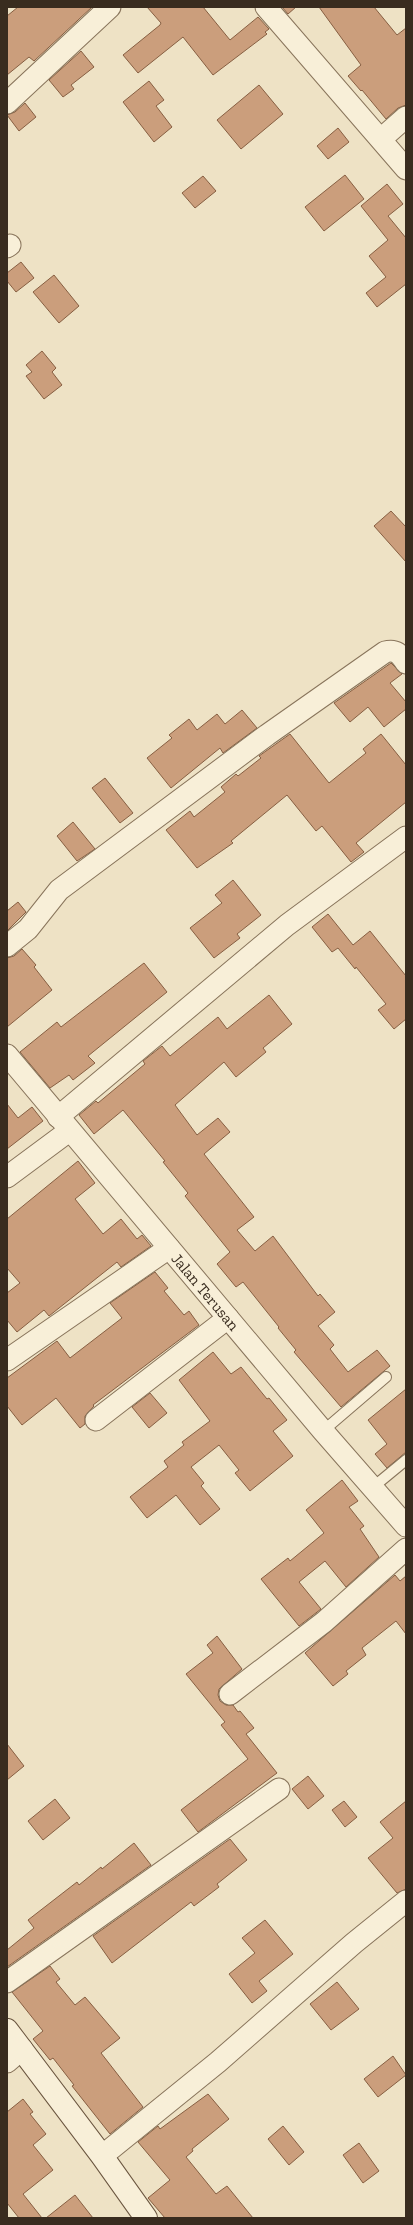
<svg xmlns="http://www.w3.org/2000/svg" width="413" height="2225" viewBox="0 0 413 2225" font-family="'Zilla Slab',serif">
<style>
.building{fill:#cb9e7c;stroke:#875f42}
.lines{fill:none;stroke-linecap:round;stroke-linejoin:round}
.lane-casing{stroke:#88745b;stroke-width:12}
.street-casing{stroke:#88745b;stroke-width:23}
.secondary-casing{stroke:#6a553f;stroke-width:24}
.lane{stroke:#f8efd8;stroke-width:10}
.street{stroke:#f8efd8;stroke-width:21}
.secondary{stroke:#f8efd8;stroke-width:22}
.labels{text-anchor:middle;stroke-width:3;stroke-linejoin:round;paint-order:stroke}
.street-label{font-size:16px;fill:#392c1f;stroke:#f5ecd5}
</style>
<rect width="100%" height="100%" fill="#eee2c5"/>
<g class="building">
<polygon points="18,7 92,7 34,61 29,57 7,75 7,16"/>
<polygon points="147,7 203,7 230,40 258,17 269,29 265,32 267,34 213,75 183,37 138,73 123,55 160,25 161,23"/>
<polygon points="282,7 296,7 288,14"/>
<polygon points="319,7 374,7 397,35 406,28 406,105 398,108 386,119 362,90 361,91 348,76 361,65"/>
<polygon points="81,51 94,67 71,85 74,89 63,97 49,80"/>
<polygon points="149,81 164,100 156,106 172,127 154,142 123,102"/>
<polygon points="259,85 283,114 241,149 217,120"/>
<polygon points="25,103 36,117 19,131 7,115 15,112"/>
<polygon points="338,128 349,142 328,159 317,146"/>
<polygon points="345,175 364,199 324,231 305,207"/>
<polygon points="203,176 216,191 195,208 182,193"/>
<polygon points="387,184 403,204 388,216 406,238 406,284 377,307 366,293 386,277 369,256 388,240 361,206"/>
<polygon points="21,262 34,278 16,292 7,281 7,273"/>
<polygon points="54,275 79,306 59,323 33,292"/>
<polygon points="42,351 56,368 52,372 62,385 44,399 26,376 32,372 26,365"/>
<polygon points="391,511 406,527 406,562 374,526"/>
<polygon points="391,663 402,674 390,683 406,702 406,709 384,727 368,707 350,722 334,703"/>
<polygon points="242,710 257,728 223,753 220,748 171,788 147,758 172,738 169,735 189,719 197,730 217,714 225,724"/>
<polygon points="290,734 329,783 366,753 363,749 381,734 406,765 406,802 356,843 364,852 351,862 322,826 316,831 287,795 231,841 233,843 197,868 166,830 190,811 194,817 225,792 221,787 236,774 238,776 261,758 259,756"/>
<polygon points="105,778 133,813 120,823 92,788"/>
<polygon points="73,822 95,849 77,861 57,836"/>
<polygon points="233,880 261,915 237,934 240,938 214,958 190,928 222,903 215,895"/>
<polygon points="18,902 26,912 7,931 7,911"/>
<polygon points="328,914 353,945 370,931 406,976 406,1019 394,1029 378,1010 386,1004 356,967 355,969 338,948 332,952 312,927"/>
<polygon points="22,949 36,965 34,967 52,990 7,1027 7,958 14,956"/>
<polygon points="144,963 167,992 88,1056 95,1063 73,1080 69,1075 50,1088 20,1052 57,1022 61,1027"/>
<polygon points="269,995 292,1024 263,1048 266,1052 236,1077 224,1062 175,1105 197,1135 218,1118 230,1132 204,1154 254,1217 237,1230 255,1251 273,1236 318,1296 320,1294 335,1312 318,1326 334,1345 330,1349 348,1372 377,1350 390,1366 341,1407 294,1352 296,1350 278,1328 279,1327 243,1282 236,1287 217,1264 230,1252 185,1196 188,1193 163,1162 165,1161 123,1110 94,1134 79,1115 96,1101 98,1103 145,1064 143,1061 162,1046 170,1056 218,1017 227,1029"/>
<polygon points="7,1104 18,1118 32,1107 43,1121 7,1149"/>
<polygon points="78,1161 95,1183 75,1199 103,1234 121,1219 137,1239 142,1235 151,1246 121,1267 117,1262 49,1316 44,1310 17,1332 7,1320 7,1293 20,1283 7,1268 7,1219"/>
<polygon points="155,1272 168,1288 164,1291 184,1315 189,1311 199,1325 93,1405 94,1406 85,1416 85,1424 80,1428 56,1398 22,1425 7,1406 7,1378 57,1341 70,1358 122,1318 110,1303"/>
<polygon points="213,1352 231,1374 241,1367 267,1399 269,1398 287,1420 273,1431 293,1456 250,1491 235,1473 239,1470 219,1445 191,1467 204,1483 201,1486 220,1509 200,1525 176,1495 147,1518 130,1497 168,1467 164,1461 184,1445 182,1442 210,1421 179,1380"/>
<polygon points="406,1389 406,1452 387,1468 375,1454 387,1444 368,1420"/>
<polygon points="150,1393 167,1413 149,1428 132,1407"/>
<polygon points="342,1480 358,1501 349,1507 364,1526 360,1529 379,1557 346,1587 325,1561 299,1582 321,1609 299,1626 261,1579 288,1558 290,1561 324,1533 306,1510"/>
<polygon points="395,1575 400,1581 406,1576 406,1634 396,1621 362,1648 366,1655 346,1671 348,1674 333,1686 305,1653"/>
<polygon points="217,1636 242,1669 219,1689 218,1695 220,1701 226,1705 233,1705 238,1712 240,1711 254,1728 246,1734 277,1773 198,1832 181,1810 248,1759 221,1725 225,1722 186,1674 213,1653 207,1645"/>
<polygon points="7,1744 24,1766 7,1780"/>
<polygon points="308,1776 324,1796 308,1809 292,1789"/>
<polygon points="55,1799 70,1818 43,1840 28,1821"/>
<polygon points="344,1801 357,1817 345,1827 332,1810"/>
<polygon points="406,1801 406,1889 397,1893 368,1858 393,1838 380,1822"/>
<polygon points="230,1839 247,1860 217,1884 219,1887 194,1906 191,1902 112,1963 93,1936"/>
<polygon points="134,1843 151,1865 7,1967 7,1950 34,1928 28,1920 77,1882 79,1885 101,1867 102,1869"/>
<polygon points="265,1920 293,1954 259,1981 267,1991 252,2003 229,1974 255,1953 242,1938"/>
<polygon points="50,1966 60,1979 56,1982 75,2005 85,1997 120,2038 101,2053 143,2107 110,2134 72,2086 74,2085 53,2058 50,2060 33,2039 43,2031 12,1992"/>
<polygon points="337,1982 359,2009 331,2030 310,2004"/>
<polygon points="393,2056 406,2075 378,2097 364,2079"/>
<polygon points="208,2094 229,2119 192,2149 193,2151 186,2157 216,2194 227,2186 253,2218 165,2218 148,2198 170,2180 138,2142 158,2126 160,2129"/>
<polygon points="23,2099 33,2112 30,2114 46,2134 33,2145 53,2170 23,2194 42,2218 19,2218 7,2203 7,2112"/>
<polygon points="283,2126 304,2152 289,2165 268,2139"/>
<polygon points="359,2143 379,2171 363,2183 343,2155"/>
<polygon points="75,2195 93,2218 46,2218"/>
</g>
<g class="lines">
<defs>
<g id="lane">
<polyline points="323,1431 386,1377"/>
<polyline points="372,1488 406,1460"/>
</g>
<g id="street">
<polyline points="266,7 406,169"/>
<polyline points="7,103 110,7"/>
<polyline points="381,139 406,117"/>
<polyline points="7,247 10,245"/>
<path d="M 7,946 L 28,929 L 59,890 L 267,735 L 385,652 C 396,649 400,654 406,663"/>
<path id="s1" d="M 7,1055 L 323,1431 L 406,1526"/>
<polyline points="58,1117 287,925 406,837"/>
<polyline points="7,1177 69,1131"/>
<polyline points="7,1360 169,1248"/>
<polyline points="96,1420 228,1318"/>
<polyline points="230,1694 324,1622 406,1549"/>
<polyline points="7,1982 279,1789"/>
<polyline points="7,2062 22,2049"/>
<polyline points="102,2156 218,2062 354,1943 406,1901"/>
</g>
<polyline id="secondary" points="7,2030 102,2156 146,2218"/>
</defs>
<use href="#lane" class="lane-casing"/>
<use href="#street" class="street-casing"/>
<use href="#secondary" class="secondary-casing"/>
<use href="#lane" class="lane"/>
<use href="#street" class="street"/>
<use href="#secondary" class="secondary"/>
</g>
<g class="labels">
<g class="street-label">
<text dy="6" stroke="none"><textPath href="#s1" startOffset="309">Jalan Terusan</textPath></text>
</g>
</g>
<rect width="413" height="2225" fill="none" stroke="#392c1f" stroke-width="16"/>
</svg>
